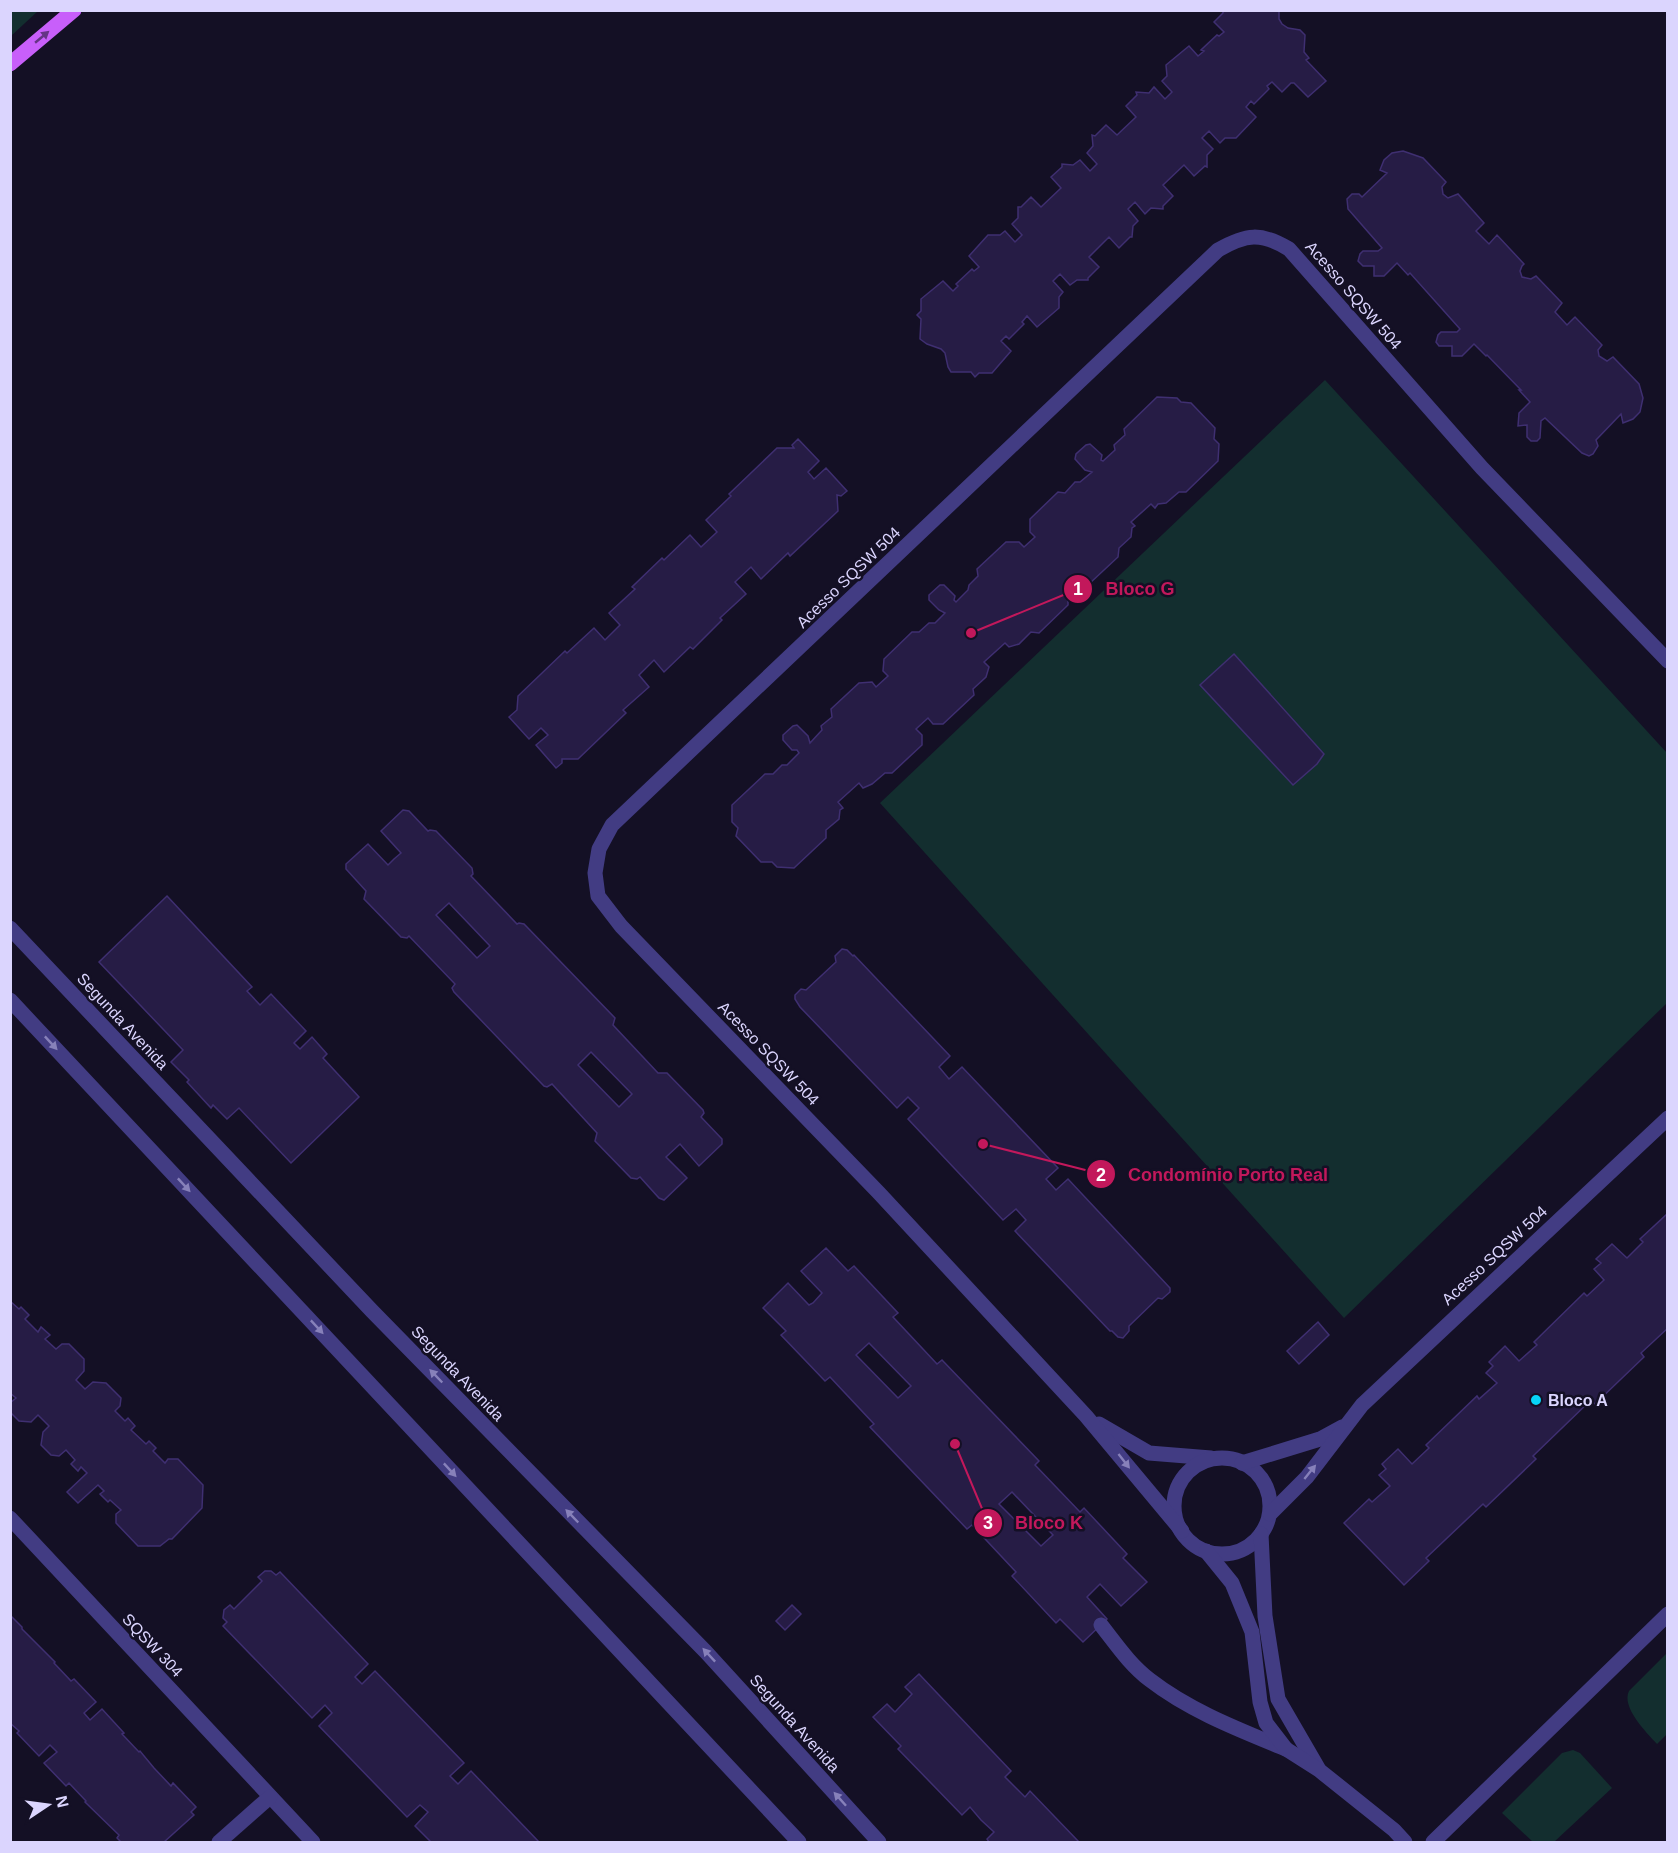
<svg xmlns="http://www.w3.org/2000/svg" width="1678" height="1853" viewBox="0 0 1678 1853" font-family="Arial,sans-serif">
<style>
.green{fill:#132e2f}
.building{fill:#261c45;stroke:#3f2f71;stroke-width:1.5;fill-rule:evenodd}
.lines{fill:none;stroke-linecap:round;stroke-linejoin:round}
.service{stroke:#423c83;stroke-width:15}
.minor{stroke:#423c83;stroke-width:15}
.tertiary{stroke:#423c83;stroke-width:15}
.primary{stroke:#c85ffa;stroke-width:15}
.oneway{fill:#653485}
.oneway2{fill:#8781ba}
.poi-dot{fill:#07d4f7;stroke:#141025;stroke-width:2}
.labels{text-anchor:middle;stroke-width:5;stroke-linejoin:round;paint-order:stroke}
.street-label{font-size:16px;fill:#dbd5fe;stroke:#141025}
.poi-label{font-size:16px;font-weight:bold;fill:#dbd5fe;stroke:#141025;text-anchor:start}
.leader{fill:none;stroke:#c2185b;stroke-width:2}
.callout-dot{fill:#c2185b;stroke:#141025;stroke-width:2}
.mark-label{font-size:18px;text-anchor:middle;font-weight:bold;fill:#fff}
.callout-label{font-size:18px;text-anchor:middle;font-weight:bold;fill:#c2185b;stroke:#141025;stroke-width:5;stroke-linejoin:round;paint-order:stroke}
</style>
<rect width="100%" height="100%" fill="#141025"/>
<g class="green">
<polygon points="11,10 38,10 38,11 11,36"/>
<polygon points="1325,380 1667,753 1667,1003 1344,1318 880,803"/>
<path d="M 1667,1653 L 1667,1734 L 1657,1744 C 1646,1732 1621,1707 1629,1691 Z"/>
<polygon points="1573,1750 1580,1753 1612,1788 1554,1842 1533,1842 1502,1813 1562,1753"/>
</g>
<g class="building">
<polygon points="1223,10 1279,10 1279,19 1282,24 1288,28 1300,30 1305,35 1304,52 1309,58 1306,60 1326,81 1308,97 1294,83 1291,83 1282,92 1272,82 1267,86 1269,89 1254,104 1251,101 1246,107 1256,117 1236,138 1225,138 1220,143 1209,131 1202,138 1213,149 1207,155 1207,167 1205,166 1194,176 1184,165 1163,185 1173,196 1163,206 1163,209 1151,208 1145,214 1135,202 1128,209 1138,221 1133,226 1132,237 1130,237 1119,248 1109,237 1089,257 1099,267 1088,278 1088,280 1077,280 1070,285 1060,274 1053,281 1063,292 1059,297 1059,308 1037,327 1027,316 1022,322 1024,324 1009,339 1006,336 1001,341 1011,351 992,373 979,373 975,377 971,372 951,372 948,367 945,353 941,349 927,344 920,339 921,319 917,315 921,311 921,299 943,281 953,291 958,286 956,284 972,269 974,271 979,267 969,256 988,235 1000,235 1005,231 1015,242 1022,235 1012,224 1018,218 1018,207 1021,207 1031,197 1041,207 1061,188 1051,177 1062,167 1062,164 1073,165 1080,160 1090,171 1097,164 1087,153 1093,146 1092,135 1095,136 1106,125 1117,135 1136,117 1126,106 1137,95 1136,92 1149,93 1154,87 1165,99 1172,92 1162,81 1167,76 1166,65 1189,46 1198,56 1204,51 1201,50 1217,35 1219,36 1224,32 1214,22 1223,13"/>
<polygon points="1403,151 1423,158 1446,182 1442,187 1443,194 1448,198 1458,194 1484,223 1476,231 1489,244 1497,235 1524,264 1522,266 1520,271 1522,277 1531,279 1536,276 1562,303 1555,312 1567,325 1575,317 1602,345 1598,350 1599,356 1607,361 1613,357 1639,384 1643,398 1640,412 1633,419 1623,423 1621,414 1596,440 1598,446 1593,454 1589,456 1582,453 1545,418 1541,421 1540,438 1537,441 1531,441 1527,437 1527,425 1518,426 1519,413 1530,402 1519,390 1521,390 1487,355 1486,356 1474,344 1462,356 1452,356 1452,346 1439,346 1436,342 1438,335 1441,332 1457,332 1460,329 1410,273 1408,275 1397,263 1384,276 1374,276 1374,266 1363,266 1358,261 1360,254 1363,251 1378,251 1382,248 1348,209 1347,199 1352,194 1359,194 1362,197 1387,173 1380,170 1384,160 1392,153"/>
<polygon points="1157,397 1177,398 1181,402 1191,403 1215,428 1214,439 1219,444 1218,461 1186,492 1179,492 1166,503 1158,504 1155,508 1151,504 1131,522 1135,526 1132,528 1131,537 1119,548 1118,557 1090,583 1079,584 1075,579 1063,590 1068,595 1068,605 1039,633 1031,632 1019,644 1009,647 1005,643 984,662 989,667 986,677 973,689 974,695 943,724 933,724 928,718 916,729 922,735 922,745 892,773 885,773 872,784 863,788 859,783 838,802 843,808 840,810 839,819 826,830 826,838 794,868 777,867 772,862 761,862 736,836 738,828 732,822 732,805 765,774 773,774 782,765 787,765 799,753 797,750 792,750 783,740 783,735 793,726 797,725 808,736 810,743 822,730 821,726 832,717 831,709 859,683 872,682 876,687 888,676 883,671 884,659 912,632 919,632 929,623 935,623 945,613 939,610 929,600 929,595 940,585 944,585 955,596 954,600 956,602 968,590 969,585 978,576 977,569 1006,542 1019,542 1024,547 1035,537 1030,532 1030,519 1058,492 1065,493 1075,482 1080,482 1092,472 1085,470 1075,459 1076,454 1086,445 1090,444 1102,455 1101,460 1103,461 1115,450 1114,445 1125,435 1124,429"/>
<polygon points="798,439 819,461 808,472 814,479 826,468 847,491 841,496 837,495 838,511 790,556 788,553 761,579 751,567 735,582 746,594 720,618 722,620 693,649 690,647 664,672 654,660 639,675 649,687 623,710 626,713 578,759 562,759 562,763 556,768 536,745 548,735 541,728 529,739 509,717 517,710 518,696 565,651 567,653 594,628 605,640 620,625 609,613 635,589 632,587 662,558 664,560 690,535 701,547 717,532 706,520 731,496 729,494 777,448 794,448 792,445"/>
<polygon points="1234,654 1324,754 1317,764 1293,785 1200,685"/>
<path d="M 403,810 L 409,811 L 428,831 L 430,830 L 436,831 L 472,868 L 473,874 L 471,876 L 517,924 L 519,923 L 524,924 L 615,1018 L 613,1025 L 658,1073 L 667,1073 L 703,1110 L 704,1113 L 701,1117 L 722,1139 L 722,1144 L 699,1166 L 680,1144 L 666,1157 L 687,1178 L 664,1200 L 659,1198 L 640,1177 L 637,1179 L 631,1178 L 595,1141 L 597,1133 L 552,1084 L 547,1087 L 544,1086 L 454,992 L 452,988 L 455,984 L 409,936 L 407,938 L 401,937 L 364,899 L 366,891 L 346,869 L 346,864 L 368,844 L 388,865 L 394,859 L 401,853 L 381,831 ZM 449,903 L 490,946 L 477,958 L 436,915 ZM 591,1052 L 632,1094 L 619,1107 L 578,1065 Z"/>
<polygon points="167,896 252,987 247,991 260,1005 271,994 306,1031 294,1043 300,1049 312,1037 327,1054 323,1058 359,1097 291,1163 239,1108 227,1119 213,1105 211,1108 187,1082 189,1080 171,1062 183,1050 99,962"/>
<polygon points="842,949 847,950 853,956 854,955 950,1056 939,1067 949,1079 962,1067 1058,1168 1046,1179 1056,1190 1068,1179 1170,1288 1170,1292 1162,1299 1158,1298 1129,1326 1129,1331 1123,1338 1118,1337 1112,1331 1110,1331 1015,1231 1026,1220 1016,1209 1003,1220 908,1119 919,1108 908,1097 897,1108 800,1007 795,999 795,995 801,989 806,990 836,962 835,956"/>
<polygon points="1666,1215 1668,1216 1668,1328 1641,1353 1644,1357 1595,1404 1591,1400 1533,1456 1536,1459 1486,1507 1483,1504 1426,1558 1429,1561 1404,1585 1344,1523 1369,1499 1372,1502 1390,1486 1379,1475 1386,1469 1382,1464 1398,1449 1412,1464 1429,1448 1426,1445 1477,1396 1479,1399 1497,1383 1486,1373 1493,1366 1489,1362 1505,1346 1519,1361 1537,1345 1534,1342 1584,1293 1587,1296 1604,1280 1594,1269 1601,1263 1596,1259 1612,1244 1627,1258 1643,1242 1640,1239"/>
<path d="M 826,1248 L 848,1271 L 854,1266 L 898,1313 L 893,1317 L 937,1364 L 942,1360 L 1039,1461 L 1035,1465 L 1080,1512 L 1084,1508 L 1127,1554 L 1123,1558 L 1147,1582 L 1121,1606 L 1100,1584 L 1087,1597 L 1107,1619 L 1083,1642 L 1060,1619 L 1056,1623 L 1012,1576 L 1016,1572 L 972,1525 L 967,1529 L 870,1427 L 874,1424 L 830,1377 L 825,1381 L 781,1335 L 786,1331 L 763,1308 L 788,1283 L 809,1305 L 813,1303 L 822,1293 L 801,1271 ZM 869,1343 L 911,1386 L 898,1398 L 856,1355 ZM 1012,1492 L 1053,1535 L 1041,1546 L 999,1504 Z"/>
<polygon points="10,1301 19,1309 21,1307 29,1315 25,1319 38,1332 41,1327 50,1335 45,1339 56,1349 62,1344 69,1344 84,1359 84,1371 76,1380 85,1389 93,1382 106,1383 121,1398 120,1406 115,1411 125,1421 128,1418 135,1426 131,1430 146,1444 149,1441 156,1448 153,1451 165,1463 168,1459 178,1459 203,1485 202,1508 172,1539 169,1539 160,1546 138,1546 116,1523 116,1514 121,1510 110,1500 108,1502 100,1494 104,1491 98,1485 78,1503 67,1492 87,1473 81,1467 78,1471 71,1464 75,1460 66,1450 59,1456 51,1455 41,1445 43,1432 49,1426 38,1415 31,1422 19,1421 10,1412 10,1403 16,1398 10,1393"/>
<polygon points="1318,1322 1329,1335 1299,1364 1287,1351"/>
<polygon points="265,1571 271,1571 276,1575 280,1572 368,1664 355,1677 362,1684 375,1671 464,1763 450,1776 458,1784 471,1771 539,1842 431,1842 415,1826 428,1812 420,1805 407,1817 319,1726 332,1713 325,1705 312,1718 223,1626 227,1622 223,1618 224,1610 230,1605 234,1609 262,1581 258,1577"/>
<polygon points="792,1605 801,1614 785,1630 776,1621"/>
<polygon points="10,1615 22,1627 22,1629 55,1662 54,1663 71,1681 74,1679 96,1702 84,1713 90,1720 102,1709 124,1733 122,1734 139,1752 140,1751 154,1768 171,1786 173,1783 196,1807 191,1812 194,1815 164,1842 121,1842 117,1838 119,1835 85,1802 86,1801 69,1783 66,1786 44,1763 57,1752 50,1745 39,1756 17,1733 19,1731 10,1723"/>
<polygon points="919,1674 1011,1771 1005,1777 1025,1797 1030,1791 1079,1842 989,1842 987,1839 994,1832 981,1820 970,1807 962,1815 898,1749 901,1746 873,1717 887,1704 895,1712 912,1694 905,1687"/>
</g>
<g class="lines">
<path class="service" d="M 1101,1625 C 1116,1644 1130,1665 1150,1680 C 1190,1711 1240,1730 1286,1749"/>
<g class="minor">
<polyline points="1099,1424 1149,1453 1211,1458"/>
<circle cx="1222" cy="1506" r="48"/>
<polyline points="1242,1463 1320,1439 1342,1427"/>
<polyline points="1270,1514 1307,1477 1362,1405 1668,1118"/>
<polyline points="10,1518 313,1842"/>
<path d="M 1182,1531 L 1086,1416 L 879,1193 L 621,926 L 598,896 L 595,873 L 599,849 L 612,825 L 1218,250 C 1246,234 1261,232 1289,249 L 1482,468 L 1668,661"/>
<polyline points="1261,1534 1265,1616 1278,1699 1318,1768"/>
<polyline points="1206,1551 1232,1583 1252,1632 1260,1702 1266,1723 1286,1749 1319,1770 1394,1830 1405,1842"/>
<polyline points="219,1842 270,1797"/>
</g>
<g class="tertiary">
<polyline points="10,928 372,1311 706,1652 879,1842"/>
<polyline points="10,1000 799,1842"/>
<polyline points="1433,1842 1668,1614"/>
</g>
<polyline class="primary" points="10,64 74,10"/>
</g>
<defs><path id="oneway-solid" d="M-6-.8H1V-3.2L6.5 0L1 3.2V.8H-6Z" transform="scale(1.5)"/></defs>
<use class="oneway" href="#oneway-solid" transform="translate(42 37) rotate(-40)"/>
<g class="oneway2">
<use href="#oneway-solid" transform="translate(51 1043) rotate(47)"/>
<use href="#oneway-solid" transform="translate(184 1185) rotate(47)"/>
<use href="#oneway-solid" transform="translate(317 1327) rotate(47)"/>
<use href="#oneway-solid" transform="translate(436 1376) rotate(-134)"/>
<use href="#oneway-solid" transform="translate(1124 1461) rotate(52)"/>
<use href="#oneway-solid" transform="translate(450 1470) rotate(47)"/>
<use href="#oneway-solid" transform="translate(1310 1472) rotate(-51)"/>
<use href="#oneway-solid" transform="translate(572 1516) rotate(-134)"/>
<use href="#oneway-solid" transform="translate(709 1655) rotate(-133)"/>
<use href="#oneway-solid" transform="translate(840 1799) rotate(-132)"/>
</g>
<circle class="poi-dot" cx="1536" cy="1400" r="6"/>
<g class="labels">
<g class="street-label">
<text transform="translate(1354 295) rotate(49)" y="6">Acesso SQSW 504</text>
<text transform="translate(848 577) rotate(-44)" y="6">Acesso SQSW 504</text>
<text transform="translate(123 1021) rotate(47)" y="6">Segunda Avenida</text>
<text transform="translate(769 1053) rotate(46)" y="6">Acesso SQSW 504</text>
<text transform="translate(1494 1255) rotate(-43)" y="6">Acesso SQSW 504</text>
<text transform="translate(458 1373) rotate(46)" y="6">Segunda Avenida</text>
<text transform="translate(153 1645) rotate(47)" y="6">SQSW 304</text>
<text transform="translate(795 1723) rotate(48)" y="6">Segunda Avenida</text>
</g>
<g class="poi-label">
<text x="1548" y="1406">Bloco A</text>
</g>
</g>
<path class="leader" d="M971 633L1078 589M983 1144L1101 1174M955 1444L988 1523"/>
<g class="callout-dot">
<circle cx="971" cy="633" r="6"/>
<circle cx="983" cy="1144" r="6"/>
<circle cx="955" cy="1444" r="6"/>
<circle cx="1078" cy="589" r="15"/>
<circle cx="1101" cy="1174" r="15"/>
<circle cx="988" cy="1523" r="15"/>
</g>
<g class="mark-label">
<text x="1078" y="595">1</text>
<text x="1101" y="1181">2</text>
<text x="988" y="1529">3</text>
</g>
<g class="callout-label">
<text x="1140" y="595">Bloco G</text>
<text x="1228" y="1181">Condomínio Porto Real</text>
<text x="1049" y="1529">Bloco K</text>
</g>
<rect width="1678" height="1853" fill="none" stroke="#dbd5fe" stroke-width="24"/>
<g transform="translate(48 1805) rotate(77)" stroke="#141025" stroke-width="4.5" paint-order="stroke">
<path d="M0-4.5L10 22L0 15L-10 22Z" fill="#dbd5fe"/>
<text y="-9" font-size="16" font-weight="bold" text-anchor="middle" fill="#dbd5fe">N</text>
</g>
</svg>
